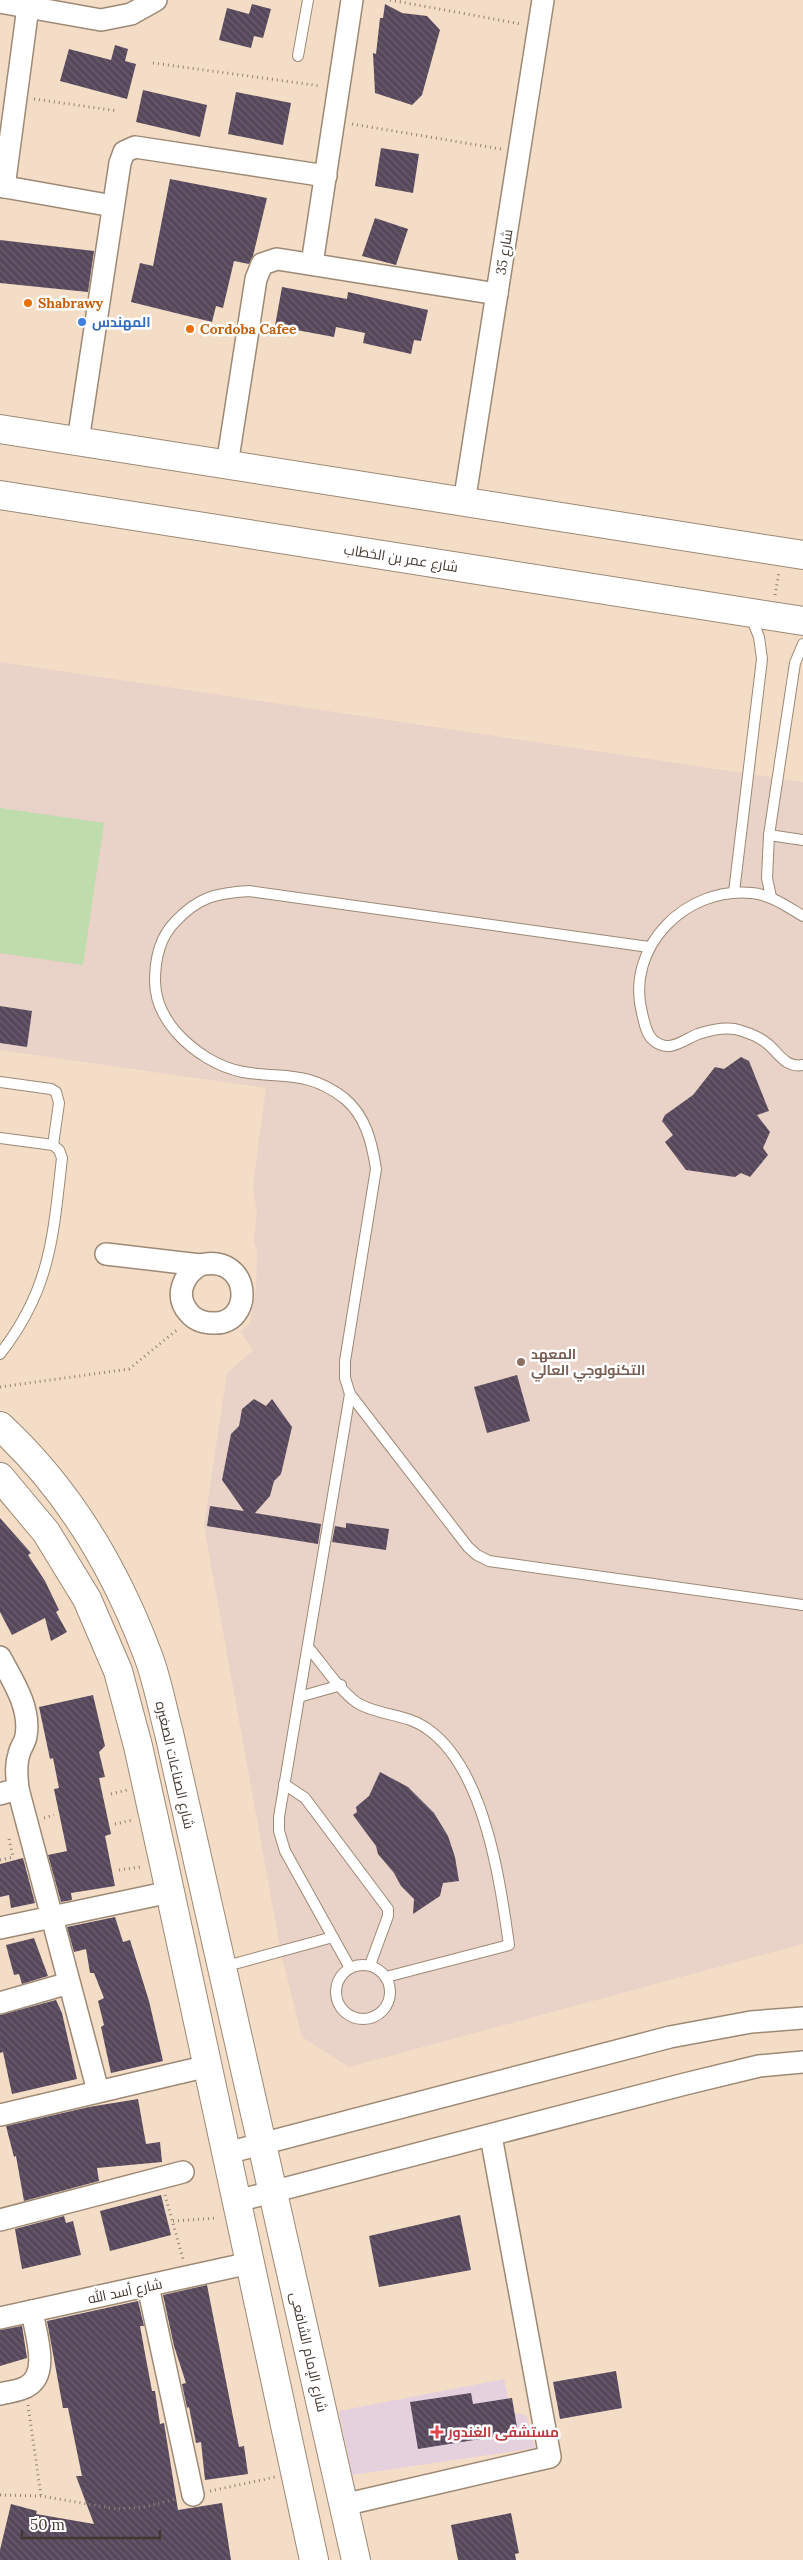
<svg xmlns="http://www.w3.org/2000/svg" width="803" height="2560" viewBox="0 0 803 2560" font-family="Lora,Cairo,serif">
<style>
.education{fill:#e9d2c7}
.medical{fill:#e5d0de}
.pitch{fill:#bfdcac}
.building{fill:url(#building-back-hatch)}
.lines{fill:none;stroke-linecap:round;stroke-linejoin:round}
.lane-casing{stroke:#9d8974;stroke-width:12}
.street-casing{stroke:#9d8974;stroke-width:24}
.secondary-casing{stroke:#9d8974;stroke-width:30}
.path{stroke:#928374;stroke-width:3;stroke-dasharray:1 4;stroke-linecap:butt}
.lane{stroke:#fff;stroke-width:10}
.street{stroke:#fff;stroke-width:21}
.secondary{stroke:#fff;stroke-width:28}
.food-dot{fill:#e8710a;stroke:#fff;stroke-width:2}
.shop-dot{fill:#3f7fe0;stroke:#fff;stroke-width:2}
.education-dot{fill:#8d6e63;stroke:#fff;stroke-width:2}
.health-dot{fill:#e0444e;stroke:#fff;stroke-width:2}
.labels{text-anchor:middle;stroke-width:5;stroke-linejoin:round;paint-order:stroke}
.street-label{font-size:14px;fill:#423930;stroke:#fff}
.food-label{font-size:14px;font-weight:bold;fill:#c56008;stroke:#fff;text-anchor:start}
.shop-label{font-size:14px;font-weight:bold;fill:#366cbe;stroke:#fff;text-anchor:start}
.education-label{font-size:14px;font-weight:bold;fill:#785e54;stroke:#fff;text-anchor:start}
.health-label{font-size:14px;font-weight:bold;fill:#be3a42;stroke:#fff;text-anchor:start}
</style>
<defs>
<pattern id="building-back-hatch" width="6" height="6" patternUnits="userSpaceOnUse" patternTransform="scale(1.25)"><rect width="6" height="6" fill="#56475b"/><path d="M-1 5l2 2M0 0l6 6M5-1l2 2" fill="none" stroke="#6c606f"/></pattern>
</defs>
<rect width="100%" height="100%" fill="#f3ddc6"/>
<polygon class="education" points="0,662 803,782 803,1944 349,2067 302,2037 281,1953 204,1526 227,1373 253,1350 241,1332 250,1323 256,1289 257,1251 254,1241 257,1213 253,1185 266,1088 0,1050"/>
<polygon class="medical" points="504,2379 511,2413 526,2415 535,2448 352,2475 339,2411"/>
<polygon class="pitch" points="0,808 104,823 83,965 0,953"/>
<g class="building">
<polygon points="252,4 271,9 263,38 254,36 251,48 219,40 227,8 249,14"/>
<polygon points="385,4 402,13 427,16 440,30 422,95 412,105 375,93 373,53 376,54 380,18 383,18"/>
<polygon points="115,45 128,49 125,61 136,64 127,99 60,81 69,49 111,60"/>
<polygon points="143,90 207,105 200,137 136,122"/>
<polygon points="236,92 291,103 283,145 228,134"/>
<polygon points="381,148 419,154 413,193 375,186"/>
<polygon points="170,179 267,198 253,256 249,264 234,261 223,308 216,306 212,322 131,302 140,263 153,266"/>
<polygon points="375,218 408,229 396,265 362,256"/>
<polygon points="0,240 94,251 88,292 0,283"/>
<polygon points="282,287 347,299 348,292 428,310 421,341 414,340 411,354 363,343 365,333 336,327 334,337 275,326"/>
<polygon points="0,1006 32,1011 27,1047 0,1043"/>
<polygon points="741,1057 749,1061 769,1111 757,1115 770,1132 763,1148 768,1155 750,1177 741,1173 735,1177 686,1170 665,1142 673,1135 662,1121 665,1115 693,1095 715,1067 724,1069"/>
<polygon points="517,1375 530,1421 487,1433 474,1387"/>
<polygon points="254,1399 266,1406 272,1399 292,1427 281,1474 274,1481 270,1496 255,1513 321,1524 318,1544 207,1526 210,1506 244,1511 222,1480 231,1434 239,1426 242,1409"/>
<polygon points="0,1518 31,1553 28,1555 45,1581 59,1610 56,1612 67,1632 51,1641 45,1618 12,1635 0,1612"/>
<polygon points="346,1523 389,1529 386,1550 332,1542 335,1526 346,1528"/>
<polygon points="93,1695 105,1746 99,1752 105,1777 99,1778 111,1834 105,1836 115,1886 71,1893 72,1900 61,1902 48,1855 67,1851 54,1789 59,1788 53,1758 50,1759 39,1707"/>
<polygon points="380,1772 408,1787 434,1813 448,1836 455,1857 459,1881 443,1883 440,1896 413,1914 414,1899 401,1886 394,1873 378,1854 376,1846 353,1815 357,1812 356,1807 369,1796"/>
<polygon points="23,1858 35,1903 11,1908 9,1895 0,1897 0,1864"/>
<polygon points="115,1917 123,1942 130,1940 149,2001 163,2061 111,2073 101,2027 104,2025 98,2001 104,1998 94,1973 90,1973 86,1949 74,1952 67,1927"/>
<polygon points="34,1938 48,1976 22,1984 19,1974 14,1975 6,1945"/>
<polygon points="56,2000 62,2013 77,2079 12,2094 3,2052 0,2053 0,2015"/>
<polygon points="138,2099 146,2144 160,2142 162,2162 97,2168 99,2181 24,2201 16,2156 14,2157 6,2126 89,2107"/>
<polygon points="161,2195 171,2235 110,2251 100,2211"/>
<polygon points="460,2215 471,2270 379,2287 369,2236"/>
<polygon points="64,2216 66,2223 73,2221 81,2255 22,2269 15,2229"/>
<polygon points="207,2285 239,2447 244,2446 248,2474 205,2480 201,2442 196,2443 189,2407 187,2408 182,2384 186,2383 174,2346 163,2295"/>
<polygon points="138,2301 144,2326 140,2326 146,2359 152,2391 155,2391 160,2424 164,2423 178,2510 222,2503 231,2560 0,2560 0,2550 11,2504 37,2511 36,2514 94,2524 76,2476 82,2476 68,2408 63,2408 47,2321"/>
<polygon points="22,2326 27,2358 0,2366 0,2330"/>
<polygon points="616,2371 622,2408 560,2419 553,2382"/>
<polygon points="471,2393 473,2404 512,2398 518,2433 418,2449 410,2402"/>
<polygon points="511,2513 519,2553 515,2554 516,2560 458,2560 451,2525"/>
</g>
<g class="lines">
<defs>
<g id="lane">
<polyline points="298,56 308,0"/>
<polyline points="769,835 803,840"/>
<polyline points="734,892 762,659 759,637 751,617"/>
<polyline points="771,897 767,878 769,835 795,663 803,644"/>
<path d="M 803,916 C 786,906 771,895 752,893 C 686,886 625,947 642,1013 C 644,1021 646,1034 653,1040 C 669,1054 683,1040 698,1034 C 710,1030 723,1027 735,1029 C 747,1032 760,1037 769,1045 C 780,1055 786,1068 803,1065"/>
<path d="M 649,947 L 249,891 C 216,893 198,897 175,922 C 159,938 155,959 155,981 C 155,1000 164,1018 176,1032 C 193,1051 217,1067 243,1072 C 284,1079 307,1070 344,1098 C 366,1116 372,1143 376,1169 L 345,1361 L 345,1378 L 350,1394 L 468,1547 L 477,1555 L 489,1561 L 803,1605"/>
<polyline points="0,1082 51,1089 56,1092 59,1103 53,1145"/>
<path d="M 0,1138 L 53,1145 L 59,1150 L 62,1158 C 53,1236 51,1289 0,1354"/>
<path d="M 308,1647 C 322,1663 343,1696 361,1705 C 383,1716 408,1714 429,1730 C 485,1771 500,1881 509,1945 L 386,1977"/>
<polyline points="299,1697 341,1685"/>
<polyline points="284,1784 305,1798 388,1909 388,1916 370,1965"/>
<circle cx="363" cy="1992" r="27"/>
<polyline points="223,1967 333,1937"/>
<polyline points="350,1968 285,1851 279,1831 279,1817 350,1394"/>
</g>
<g id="street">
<polyline points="0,2 101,20 131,14 156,0"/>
<polyline points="0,186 113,206"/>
<polyline points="4,187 28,7"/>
<polyline points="312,264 352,0"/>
<polyline points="78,441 120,163 124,152 135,147 326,176"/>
<polyline points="227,465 256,279 262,264 277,259 497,294"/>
<polyline points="464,503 543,0"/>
<path d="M 106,1254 L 200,1265 C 252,1253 255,1325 213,1323 C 204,1323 195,1320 189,1313 C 174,1296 183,1275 200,1265"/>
<path d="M 0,1657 C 13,1681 31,1708 26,1736 C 25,1743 20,1748 19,1754 C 15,1766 17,1777 18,1789 L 98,2091"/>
<polyline points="0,1794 18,1789"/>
<polyline points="0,1928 170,1892"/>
<polyline points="0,2003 69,1983"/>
<polyline points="0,2115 208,2066"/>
<polyline points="227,2153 670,2037 751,2022 803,2018"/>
<polyline points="237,2201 685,2084 759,2066 803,2062"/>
<polyline points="0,2220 183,2172"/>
<polyline points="148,2286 193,2495"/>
<polyline points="0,2318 250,2263"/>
<path d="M 0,2394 C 8,2392 19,2391 26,2387 C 51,2375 35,2332 32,2311"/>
<polyline points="343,2505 550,2457 491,2136"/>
</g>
<g id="secondary">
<polyline points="0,429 803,555"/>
<polyline points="0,495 803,621"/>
<path d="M 0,1426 C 67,1488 115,1568 147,1653 C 157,1678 162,1707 169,1733 L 356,2560"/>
<polyline points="0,1477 46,1532 87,1599 118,1671 138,1746 164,1864 314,2560"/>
</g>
</defs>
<use href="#lane" class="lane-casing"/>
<use href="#street" class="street-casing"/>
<use href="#secondary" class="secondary-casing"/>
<g class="path">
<polyline points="390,0 521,24"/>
<polyline points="153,63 321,86"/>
<polyline points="34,99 118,111"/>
<polyline points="352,124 501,149"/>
<polyline points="775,595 779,572"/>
<polyline points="0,1387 129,1369 178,1329"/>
<polyline points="111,1794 127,1790"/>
<polyline points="44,1818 54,1815"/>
<polyline points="115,1824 133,1820"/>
<polyline points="9,1839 13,1857"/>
<polyline points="0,1860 14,1857"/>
<polyline points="119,1870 141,1867"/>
<polyline points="165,2195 183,2259"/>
<polyline points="173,2221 217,2218"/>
<polyline points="28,2405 41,2496"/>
<polyline points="210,2491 275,2477"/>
<polyline points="0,2495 41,2496 116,2509 145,2507 175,2499"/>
</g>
<use href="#lane" class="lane"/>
<use href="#street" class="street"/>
<use href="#secondary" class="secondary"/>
</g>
<g class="food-dot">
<circle cx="28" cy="303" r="5"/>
<circle cx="190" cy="329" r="5"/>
</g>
<circle class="shop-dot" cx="82" cy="322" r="5"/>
<circle class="education-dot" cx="521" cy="1362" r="5"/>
<path class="health-dot" d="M434.5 2424.5h5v5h5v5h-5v5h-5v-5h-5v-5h5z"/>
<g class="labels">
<g class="street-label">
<text transform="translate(504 252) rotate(-81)" y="5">شارع 35</text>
<text transform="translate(401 558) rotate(9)" y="5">شارع عمر بن الخطاب</text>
<text transform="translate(175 1765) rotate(77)" y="5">شارع الصناعات الصغيره</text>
<text transform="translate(125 2291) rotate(-12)" y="5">شارع أسد الله</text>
<text transform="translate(309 2352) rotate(77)" y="5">شارع الإمام الشافعى</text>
</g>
<g class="food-label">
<text x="38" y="308">Shabrawy</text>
<text x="200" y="334">Cordoba Cafee</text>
</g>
<g class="shop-label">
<text x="92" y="327">المهندس</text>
</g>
<g class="education-label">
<text x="531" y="1359">المعهد<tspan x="531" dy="16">التكنولوجي العالي</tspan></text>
</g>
<g class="health-label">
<text x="448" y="2437">مستشفى الغندور</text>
</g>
</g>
<path d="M22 2530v8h138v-8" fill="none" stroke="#423930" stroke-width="2.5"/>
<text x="30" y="2530" font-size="15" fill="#423930" stroke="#ffffff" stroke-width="4" paint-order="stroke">50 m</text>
</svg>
